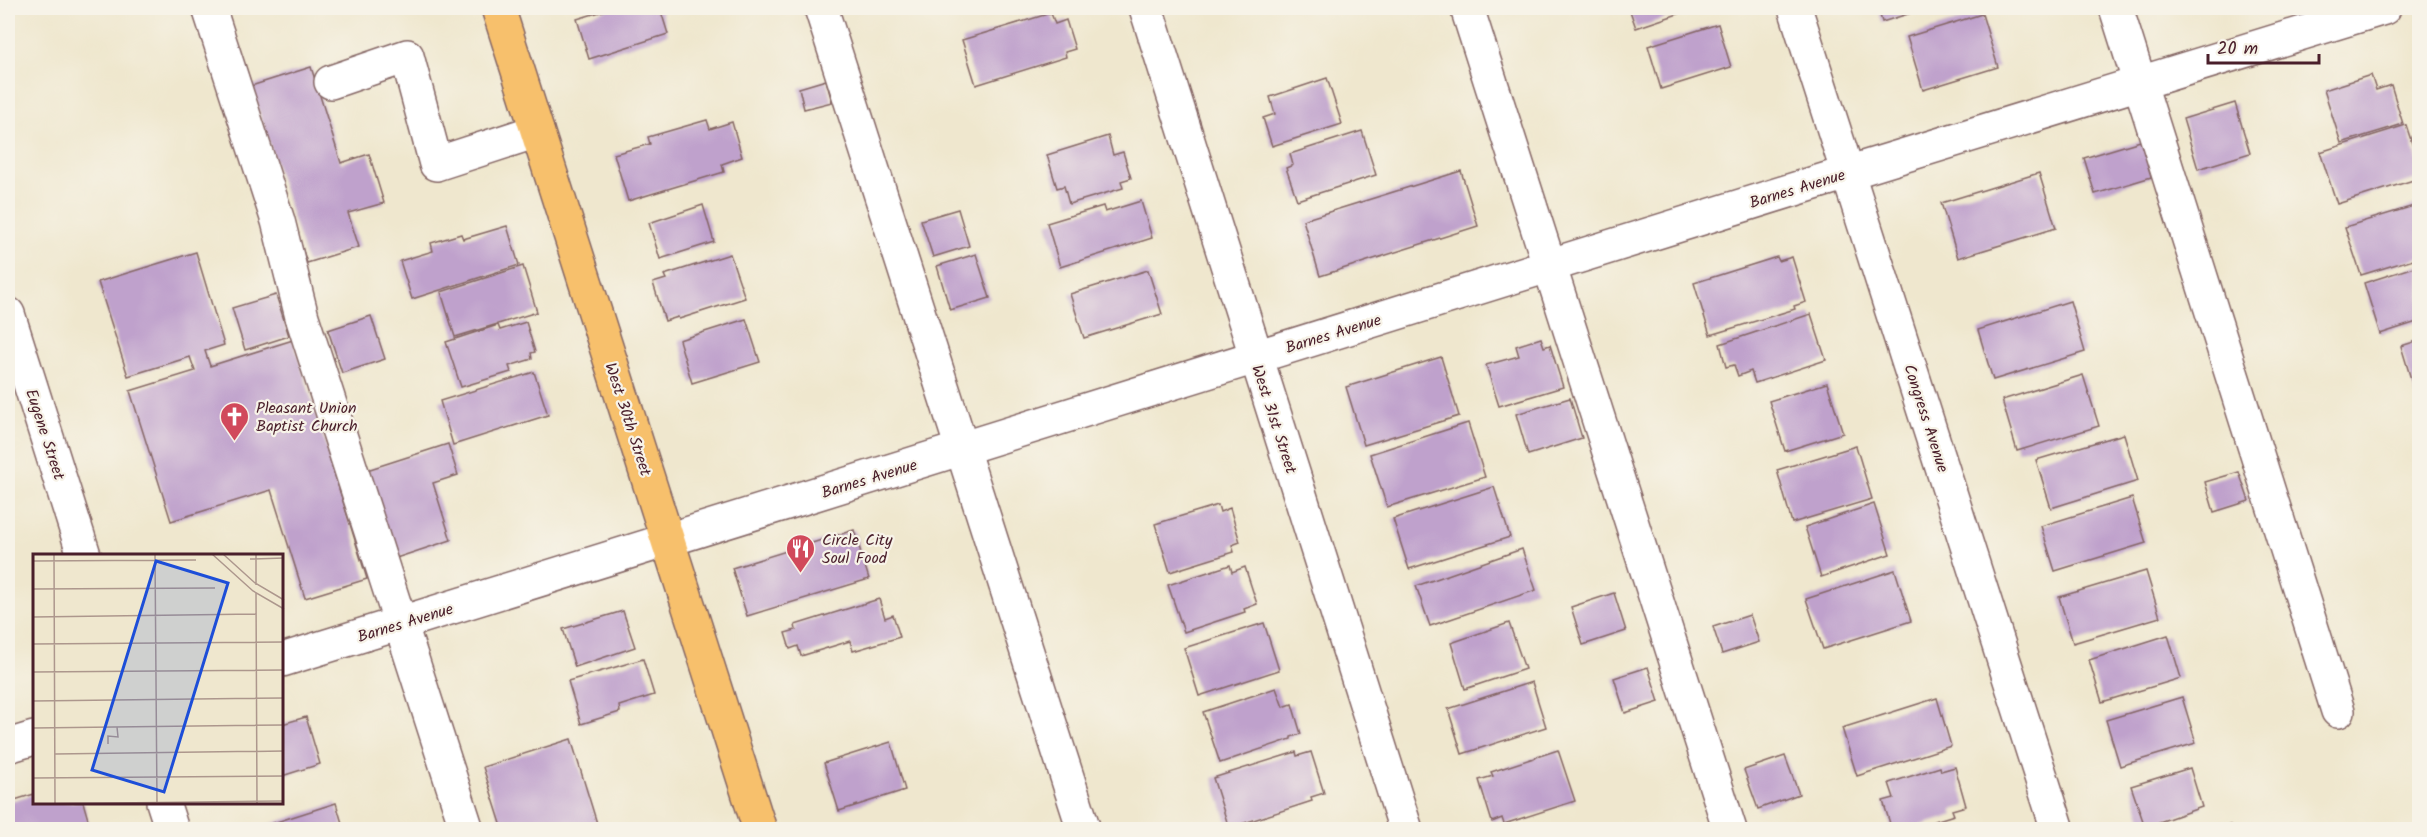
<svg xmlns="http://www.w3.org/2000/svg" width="2427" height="837" viewBox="0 0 2427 837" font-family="Kalam,sans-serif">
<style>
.building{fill:#bfa1cc}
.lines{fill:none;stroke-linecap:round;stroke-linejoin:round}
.minor-casing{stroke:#846564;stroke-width:36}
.major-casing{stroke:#846564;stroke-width:36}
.minor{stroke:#fff;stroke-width:33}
.major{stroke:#f7c06c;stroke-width:33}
.labels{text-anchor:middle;stroke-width:4.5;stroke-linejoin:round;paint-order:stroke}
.street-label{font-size:16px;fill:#4a1f2b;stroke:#f7f3e8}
.poi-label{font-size:16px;fill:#4a1f2b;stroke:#f7f3e8;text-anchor:start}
.inset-road{fill:none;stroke:#ad978d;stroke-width:1.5}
.view{fill:#1d4ed8;fill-opacity:0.15;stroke:#1d4ed8;stroke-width:3}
.inset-edge{fill:none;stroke:#4a1f2b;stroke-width:3}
</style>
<rect width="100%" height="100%" fill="#f7f3e8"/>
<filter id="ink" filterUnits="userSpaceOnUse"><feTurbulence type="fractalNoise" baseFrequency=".0167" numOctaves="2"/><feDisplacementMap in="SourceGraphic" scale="12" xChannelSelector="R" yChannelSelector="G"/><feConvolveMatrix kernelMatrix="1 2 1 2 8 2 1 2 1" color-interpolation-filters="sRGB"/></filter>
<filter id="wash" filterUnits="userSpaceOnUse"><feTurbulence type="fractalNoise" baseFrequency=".008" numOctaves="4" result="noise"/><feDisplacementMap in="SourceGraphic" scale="24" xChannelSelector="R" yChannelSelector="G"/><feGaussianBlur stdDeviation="1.35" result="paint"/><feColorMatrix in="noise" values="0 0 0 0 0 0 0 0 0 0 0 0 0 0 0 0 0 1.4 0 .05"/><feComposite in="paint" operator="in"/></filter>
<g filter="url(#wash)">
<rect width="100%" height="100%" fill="#efe7ce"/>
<g id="blocks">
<g class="building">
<polygon points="613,8 660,8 668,34 589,59 577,19"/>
<polygon points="1629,8 1696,8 1636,28"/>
<polygon points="1878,8 1927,8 1882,22"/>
<polygon points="1051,13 1055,24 1066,20 1075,49 1065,52 1066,57 976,85 962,40"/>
<polygon points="1982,14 1998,67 1923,90 1907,37"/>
<polygon points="1718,24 1731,67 1661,89 1648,46"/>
<polygon points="311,67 341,163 369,154 384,203 348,213 359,247 307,263 251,86"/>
<polygon points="2371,75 2376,90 2391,85 2403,124 2341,143 2324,90"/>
<polygon points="1327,78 1342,124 1272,146 1263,118 1275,114 1270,97"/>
<polygon points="826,80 832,102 804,109 799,88"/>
<polygon points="2235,103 2250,153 2198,169 2183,119"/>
<polygon points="707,120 710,129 732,122 742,157 722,164 724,172 628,201 614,154 650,144 648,137"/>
<polygon points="2406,125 2420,168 2420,178 2337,204 2320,152"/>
<polygon points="1362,131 1376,175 1297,200 1286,168 1293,165 1290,154"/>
<polygon points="1108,136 1113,155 1123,152 1131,178 1121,181 1123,188 1069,204 1064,186 1057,188 1047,155"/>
<polygon points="2147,139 2158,175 2095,194 2084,158"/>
<polygon points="1461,171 1478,226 1320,276 1303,220"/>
<polygon points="2039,173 2056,228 1958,258 1941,203"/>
<polygon points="1141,201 1152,238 1060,267 1047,223 1103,206 1105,212"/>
<polygon points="2420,204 2420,257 2361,275 2345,227"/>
<polygon points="703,205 714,242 660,259 649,223"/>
<polygon points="958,209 969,246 933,257 921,220"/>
<polygon points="507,226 519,265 412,299 400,261 433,251 431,243 461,234 463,239"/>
<polygon points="196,252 224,345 205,351 210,366 293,340 367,579 305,598 271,490 171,521 130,391 195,371 190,357 128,376 98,282"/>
<polygon points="730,254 745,298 679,319 678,317 665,321 653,283 666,279 664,275"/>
<polygon points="976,254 990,298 950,310 937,266"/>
<polygon points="1777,257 1779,261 1792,257 1806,302 1794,306 1795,309 1710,335 1694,283"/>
<polygon points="2420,265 2420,321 2380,334 2364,283"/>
<polygon points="523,266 537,312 455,337 441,292"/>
<polygon points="1148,270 1162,314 1084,338 1070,294"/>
<polygon points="276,295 289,336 245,350 232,308"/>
<polygon points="2070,301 2085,352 1993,380 1978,330"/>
<polygon points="1811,314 1826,360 1755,383 1751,371 1738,376 1734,365 1726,367 1720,344"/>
<polygon points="371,316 385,359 342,373 328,330"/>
<polygon points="746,319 760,362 692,383 679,340"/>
<polygon points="526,322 535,352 531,353 532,359 509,366 511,372 461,387 446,342 498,325 500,330"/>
<polygon points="1541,338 1544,347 1550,345 1563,387 1499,406 1486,365 1519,356 1516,346"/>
<polygon points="2420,340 2420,398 2417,399 2401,346"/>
<polygon points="1441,357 1459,416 1364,445 1346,387"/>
<polygon points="534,372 548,415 453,445 440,401"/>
<polygon points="2083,375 2099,426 2017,451 2002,400"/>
<polygon points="1827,383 1843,433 1785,451 1769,401"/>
<polygon points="1570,398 1582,438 1528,455 1516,414"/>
<polygon points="1468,423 1485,477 1387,507 1370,454"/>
<polygon points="2124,434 2138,481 2051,508 2036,460"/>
<polygon points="448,444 458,475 433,483 451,540 396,558 367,470"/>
<polygon points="1856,446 1872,499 1792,523 1777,470"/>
<polygon points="2239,472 2249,501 2214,512 2205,482"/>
<polygon points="1494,487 1510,537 1409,569 1393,519"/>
<polygon points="2132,498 2146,543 2055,571 2041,526"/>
<polygon points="1874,504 1890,554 1821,577 1805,527"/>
<polygon points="1218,505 1220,512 1230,508 1240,542 1232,545 1234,552 1170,572 1155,524"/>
<polygon points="854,530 869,579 747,616 732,568"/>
<polygon points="1522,549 1536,590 1430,626 1416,586"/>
<polygon points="1230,565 1232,572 1245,567 1257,604 1244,609 1245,612 1184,632 1168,585"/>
<polygon points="1895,570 1911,621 1823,649 1806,599"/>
<polygon points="2146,571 2160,617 2073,643 2059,597"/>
<polygon points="1614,593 1626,631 1583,645 1571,607"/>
<polygon points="879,599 885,618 893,615 900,637 853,651 850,641 801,656 798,646 790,649 785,633 796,630 795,625"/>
<polygon points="623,611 635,647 575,667 563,629"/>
<polygon points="1750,615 1759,642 1722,654 1713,627"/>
<polygon points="1264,623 1279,670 1199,696 1184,648"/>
<polygon points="1509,623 1525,669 1465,689 1451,643"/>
<polygon points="2168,635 2181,678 2102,702 2089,660"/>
<polygon points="643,659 654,695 619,706 620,712 581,724 568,681"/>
<polygon points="1648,667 1659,702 1625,713 1614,678"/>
<polygon points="1532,682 1546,727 1462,754 1448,709"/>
<polygon points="1276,688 1283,707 1292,704 1301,734 1291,737 1291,739 1220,763 1203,712"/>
<polygon points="2182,697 2196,743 2120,766 2106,720"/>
<polygon points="1937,698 1951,746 1857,776 1842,728"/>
<polygon points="306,717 320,764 282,776 282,724"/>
<polygon points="571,739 599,830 503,830 483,767"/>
<polygon points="891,742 905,790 839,811 824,763"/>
<polygon points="1558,750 1575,801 1504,824 1502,818 1492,822 1479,780 1493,776 1491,772"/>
<polygon points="1296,752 1297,756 1311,752 1324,793 1311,797 1312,801 1229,828 1213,778"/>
<polygon points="1785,756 1799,794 1758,809 1744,770"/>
<polygon points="1940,767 1941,771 1955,767 1966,806 1952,810 1954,815 1906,830 1892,830 1883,801 1894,798 1889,783"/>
<polygon points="2190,768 2202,807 2145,827 2131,786"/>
<polygon points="34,794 34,802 83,802 89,823 66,830 8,830 8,802"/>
<polygon points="336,803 344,830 268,830 267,825"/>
<polygon points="2230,825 2231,830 2217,830 2217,829"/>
</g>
</g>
</g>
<g filter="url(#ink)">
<use href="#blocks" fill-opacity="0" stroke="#846564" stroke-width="1.5"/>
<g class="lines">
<defs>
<g id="minor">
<polyline points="209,8 278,221 302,317 467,830"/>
<polyline points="821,8 1084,830"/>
<polyline points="1146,8 1406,830"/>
<polyline points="1467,8 1730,830"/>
<polyline points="1795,8 2058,830"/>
<polyline points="2116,8 2338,711"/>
<polyline points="331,82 407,56 436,164 537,131"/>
<polyline points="8,314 84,555"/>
<polyline points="282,660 1821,181 2384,8"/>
<polyline points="8,746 34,738"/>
<polyline points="163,802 172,830"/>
</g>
<polyline id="major" points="498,8 760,830"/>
</defs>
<use href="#minor" class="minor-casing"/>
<use href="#major" class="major-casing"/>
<use href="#minor" class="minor"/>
<use href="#major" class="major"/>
</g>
</g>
<defs>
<symbol id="church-pin" viewBox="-11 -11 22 30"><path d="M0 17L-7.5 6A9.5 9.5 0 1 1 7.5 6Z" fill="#d1495b" stroke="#f7f3e8"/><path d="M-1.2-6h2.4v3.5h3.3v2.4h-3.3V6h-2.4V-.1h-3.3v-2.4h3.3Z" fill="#fff"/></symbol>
<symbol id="restaurant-pin" viewBox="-11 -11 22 30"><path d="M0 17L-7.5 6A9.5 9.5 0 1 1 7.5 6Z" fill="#d1495b" stroke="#f7f3e8"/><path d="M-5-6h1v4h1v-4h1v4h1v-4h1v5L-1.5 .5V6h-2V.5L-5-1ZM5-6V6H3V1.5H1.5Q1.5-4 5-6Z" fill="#fff"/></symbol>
</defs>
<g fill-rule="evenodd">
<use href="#church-pin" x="218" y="400" width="33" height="45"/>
<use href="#restaurant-pin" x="784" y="532" width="33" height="45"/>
</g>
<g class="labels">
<g class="street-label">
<text transform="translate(1797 188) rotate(-17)" y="6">Barnes Avenue</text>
<text transform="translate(1333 333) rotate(-17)" y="6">Barnes Avenue</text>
<text transform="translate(1927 418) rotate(72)" y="6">Congress Avenue</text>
<text transform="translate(629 419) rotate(72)" y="6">West 30th Street</text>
<text transform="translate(1275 419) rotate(72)" y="6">West 31st Street</text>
<text transform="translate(46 434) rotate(72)" y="6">Eugene Street</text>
<text transform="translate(869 478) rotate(-17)" y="6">Barnes Avenue</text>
<text transform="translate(405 622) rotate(-17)" y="6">Barnes Avenue</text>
</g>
<g class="poi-label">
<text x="256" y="413">Pleasant Union<tspan x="256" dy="18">Baptist Church</tspan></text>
<text x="822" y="545">Circle City<tspan x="822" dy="18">Soul Food</tspan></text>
</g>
</g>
<g transform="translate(33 554)">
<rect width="250" height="250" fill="#efe7ce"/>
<path class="inset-road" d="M 21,0 L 22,250M 122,0 L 124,250M 179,0 L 220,37 L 251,55M 190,0 L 222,29 L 251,46M 223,0 L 223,31M 217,5 L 251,4M 0,7 L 163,6M 0,35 L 182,34M 223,39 L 224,250M 0,63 L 223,60M 0,90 L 251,88M 0,118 L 251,116M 0,147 L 251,144M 0,174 L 251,171M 75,190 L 75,182 L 85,183 L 84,173M 22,200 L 251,197M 0,224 L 251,222M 0,250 L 251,247"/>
<path class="view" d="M 123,7 L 195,29 L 131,238 L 59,216 Z"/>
<rect width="250" height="250" class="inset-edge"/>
</g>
<rect width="2427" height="837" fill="none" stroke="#f7f3e8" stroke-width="30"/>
<path d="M2208 54v9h111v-9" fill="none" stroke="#4a1f2b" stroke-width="3"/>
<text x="2217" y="54" font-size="18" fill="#4a1f2b" stroke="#f7f3e8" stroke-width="4.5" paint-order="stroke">20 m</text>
</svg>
